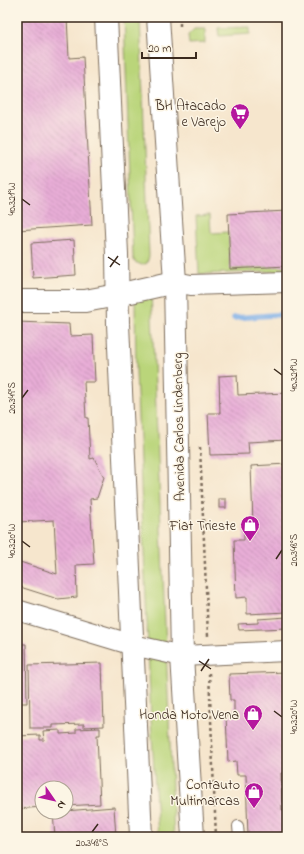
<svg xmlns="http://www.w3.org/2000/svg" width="304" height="854" viewBox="0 0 304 854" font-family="'Indie Flower',sans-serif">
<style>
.green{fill:#bad57a;stroke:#7a804c}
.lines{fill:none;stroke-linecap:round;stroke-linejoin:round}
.stream{stroke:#7caee8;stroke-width:5.5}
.building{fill:url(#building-back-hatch)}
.service-casing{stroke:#7c6c5b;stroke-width:12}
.minor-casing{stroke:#7c6c5b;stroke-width:22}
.tertiary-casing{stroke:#7c6c5b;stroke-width:24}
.primary-casing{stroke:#7c6c5b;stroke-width:24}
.path{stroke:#7c6c5b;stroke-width:2.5;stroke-dasharray:3 3;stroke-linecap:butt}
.service{stroke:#fff;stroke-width:10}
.minor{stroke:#fff;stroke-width:20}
.tertiary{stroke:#fff;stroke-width:22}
.primary{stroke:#fff;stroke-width:22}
.ticks{fill:none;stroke:#3b2a1e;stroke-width:1.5}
.labels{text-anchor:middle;stroke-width:3;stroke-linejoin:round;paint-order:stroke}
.poi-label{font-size:14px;fill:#3b2a1e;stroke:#fcf5e5;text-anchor:end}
.street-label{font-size:14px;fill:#3b2a1e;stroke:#fcf5e5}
.neatline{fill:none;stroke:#3b2a1e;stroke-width:1.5}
.ticks-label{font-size:10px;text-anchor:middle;fill:#3b2a1e}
</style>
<defs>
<pattern id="building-back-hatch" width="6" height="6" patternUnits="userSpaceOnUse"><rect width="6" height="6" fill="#e8add7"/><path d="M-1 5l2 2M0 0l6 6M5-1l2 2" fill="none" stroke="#bd8dae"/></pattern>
</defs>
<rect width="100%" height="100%" fill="#fcf5e5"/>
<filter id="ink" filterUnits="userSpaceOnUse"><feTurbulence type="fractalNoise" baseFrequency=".025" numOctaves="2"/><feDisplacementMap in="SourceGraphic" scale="8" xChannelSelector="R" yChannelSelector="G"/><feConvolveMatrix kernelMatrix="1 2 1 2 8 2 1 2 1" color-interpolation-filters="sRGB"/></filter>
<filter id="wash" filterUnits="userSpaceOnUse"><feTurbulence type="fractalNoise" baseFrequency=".012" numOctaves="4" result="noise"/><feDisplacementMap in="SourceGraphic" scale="16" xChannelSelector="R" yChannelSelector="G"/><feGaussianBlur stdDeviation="0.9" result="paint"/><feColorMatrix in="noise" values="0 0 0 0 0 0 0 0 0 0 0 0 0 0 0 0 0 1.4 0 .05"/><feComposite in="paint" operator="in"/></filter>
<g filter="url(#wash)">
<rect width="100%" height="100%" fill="#f6e6cd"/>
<g class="green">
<polygon points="124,17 140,17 149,256 147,263 142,265 135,262 133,257"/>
<polygon points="250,27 250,34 219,36 218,28"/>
<polygon points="194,29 205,29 205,43 189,44 188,35"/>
<polygon points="210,215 211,233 229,232 230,269 287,266 287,271 199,274 196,216"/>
<polygon points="151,291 174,837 158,837 151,720 146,599 136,371 135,299"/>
</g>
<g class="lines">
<polyline class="stream" points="234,318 287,314"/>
</g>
<g id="blocks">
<g class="building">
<polygon points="17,17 67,17 69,58 83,57 92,225 17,230"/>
<polygon points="287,211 287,266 230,269 228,214"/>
<polygon points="74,240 76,275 33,278 31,243"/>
<polygon points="17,322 69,324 70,336 93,335 95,382 84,382 86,418 88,418 90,459 94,458 104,477 97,498 90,499 94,564 76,565 77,597 58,599 17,586 17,561 57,574 54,520 17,522"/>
<polygon points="237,375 238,395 287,393 287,440 248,442 249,454 210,455 208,413 220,413 219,376"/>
<polygon points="287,464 287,612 247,614 247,597 236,598 234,540 244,540 244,525 253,524 251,466"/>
<rect x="219" y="499" width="7" height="9"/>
<polygon points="287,617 287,628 239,630 238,624 258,623 258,619"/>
<polygon points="17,644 26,644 27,703 17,703"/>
<polygon points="102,663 104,726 84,727 84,724 53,725 53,728 30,728 29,665"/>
<polygon points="287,672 287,773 281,773 282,810 287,809 287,837 248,837 246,775 237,775 236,761 228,762 226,715 234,715 234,700 230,700 229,674"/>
<polygon points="100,728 100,735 97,735 100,804 66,806 66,788 42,788 42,807 17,809 17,736 40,735 40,740 44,740 43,731 60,730 60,734 76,733 76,729"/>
<polygon points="114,807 116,837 55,837 53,812"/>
</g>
</g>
</g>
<g filter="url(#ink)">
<use href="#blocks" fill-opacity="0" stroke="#7c6c5b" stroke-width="1"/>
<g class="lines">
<defs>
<polyline id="service" points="238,826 239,837"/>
<g id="minor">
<polyline points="175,282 191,285 287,282"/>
<polyline points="17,610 133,645 182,656 287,651"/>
</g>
<polyline id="tertiary" points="17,301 85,301 117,295"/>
<g id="primary">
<polyline points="106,17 117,254 118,324 141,837"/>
<polyline points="158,17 175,282 182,656 193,837"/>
<polyline points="117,295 175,282"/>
</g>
</defs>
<use href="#service" class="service-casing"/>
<use href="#minor" class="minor-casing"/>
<use href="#tertiary" class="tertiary-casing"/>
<use href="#primary" class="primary-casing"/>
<g class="path">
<polyline points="180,17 180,26"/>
<polyline points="200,447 208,636"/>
<polyline points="209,673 216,837"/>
</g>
<use href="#service" class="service"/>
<use href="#minor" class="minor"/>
<use href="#tertiary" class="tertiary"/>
<use href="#primary" class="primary"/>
</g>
</g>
<path class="ticks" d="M 22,199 L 30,205M 108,257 L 120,265M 110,267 L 118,256M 274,369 L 282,375M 22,398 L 28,390M 22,541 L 30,547M 276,559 L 282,550M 199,661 L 211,669M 201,671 L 209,659M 274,711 L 282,717M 92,832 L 98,824"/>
<defs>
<symbol id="supermarket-pin" viewBox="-11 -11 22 30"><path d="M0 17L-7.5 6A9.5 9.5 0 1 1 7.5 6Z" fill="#b5179e" stroke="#fcf5e5"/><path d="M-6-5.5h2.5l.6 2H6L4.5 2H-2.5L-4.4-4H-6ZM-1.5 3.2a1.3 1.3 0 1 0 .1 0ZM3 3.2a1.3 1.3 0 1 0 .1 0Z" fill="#fff"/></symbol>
<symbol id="shop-pin" viewBox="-11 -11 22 30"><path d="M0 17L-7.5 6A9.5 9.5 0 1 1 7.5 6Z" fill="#b5179e" stroke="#fcf5e5"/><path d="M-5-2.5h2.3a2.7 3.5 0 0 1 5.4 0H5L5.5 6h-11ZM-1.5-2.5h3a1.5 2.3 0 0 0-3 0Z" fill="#fff"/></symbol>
</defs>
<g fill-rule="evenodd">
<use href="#supermarket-pin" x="229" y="102" width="22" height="30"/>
<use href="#shop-pin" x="239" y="514" width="22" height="30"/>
<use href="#shop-pin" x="242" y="703" width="22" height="30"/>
<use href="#shop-pin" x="243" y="781" width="22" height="30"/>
</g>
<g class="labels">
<g class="poi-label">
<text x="226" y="110">BH Atacado<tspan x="226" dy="16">e Varejo</tspan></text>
<text x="236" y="530">Fiat Trieste</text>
<text x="239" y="719">Honda Moto Vena</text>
<text x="240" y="789">Contauto<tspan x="240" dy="16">Multimarcas</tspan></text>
</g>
<g class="street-label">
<text transform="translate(178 427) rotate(-91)" y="5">Avenida Carlos Lindenberg</text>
</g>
</g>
<rect width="304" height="854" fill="none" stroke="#fcf5e5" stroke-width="44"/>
<g transform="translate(54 800) rotate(124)"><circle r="19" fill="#fcf5e5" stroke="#afa495"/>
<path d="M0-3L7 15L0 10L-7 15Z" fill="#b5179e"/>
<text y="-6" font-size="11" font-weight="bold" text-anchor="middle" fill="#3b2a1e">N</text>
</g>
<path d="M142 52v6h54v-6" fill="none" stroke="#3b2a1e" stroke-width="2"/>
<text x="148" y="52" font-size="12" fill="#3b2a1e" stroke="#fcf5e5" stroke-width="3" paint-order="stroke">20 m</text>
<rect x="22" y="22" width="260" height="810" class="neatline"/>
<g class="ticks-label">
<text transform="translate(11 199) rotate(-90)" y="4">40.321°W</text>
<text transform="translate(293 375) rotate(-90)" y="4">40.321°W</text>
<text transform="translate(11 398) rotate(-90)" y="4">20.349°S</text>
<text transform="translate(11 541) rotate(-90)" y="4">40.320°W</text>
<text transform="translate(293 550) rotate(-90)" y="4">20.348°S</text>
<text transform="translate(293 717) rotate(-90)" y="4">40.320°W</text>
<text x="92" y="846">20.348°S</text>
</g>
</svg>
